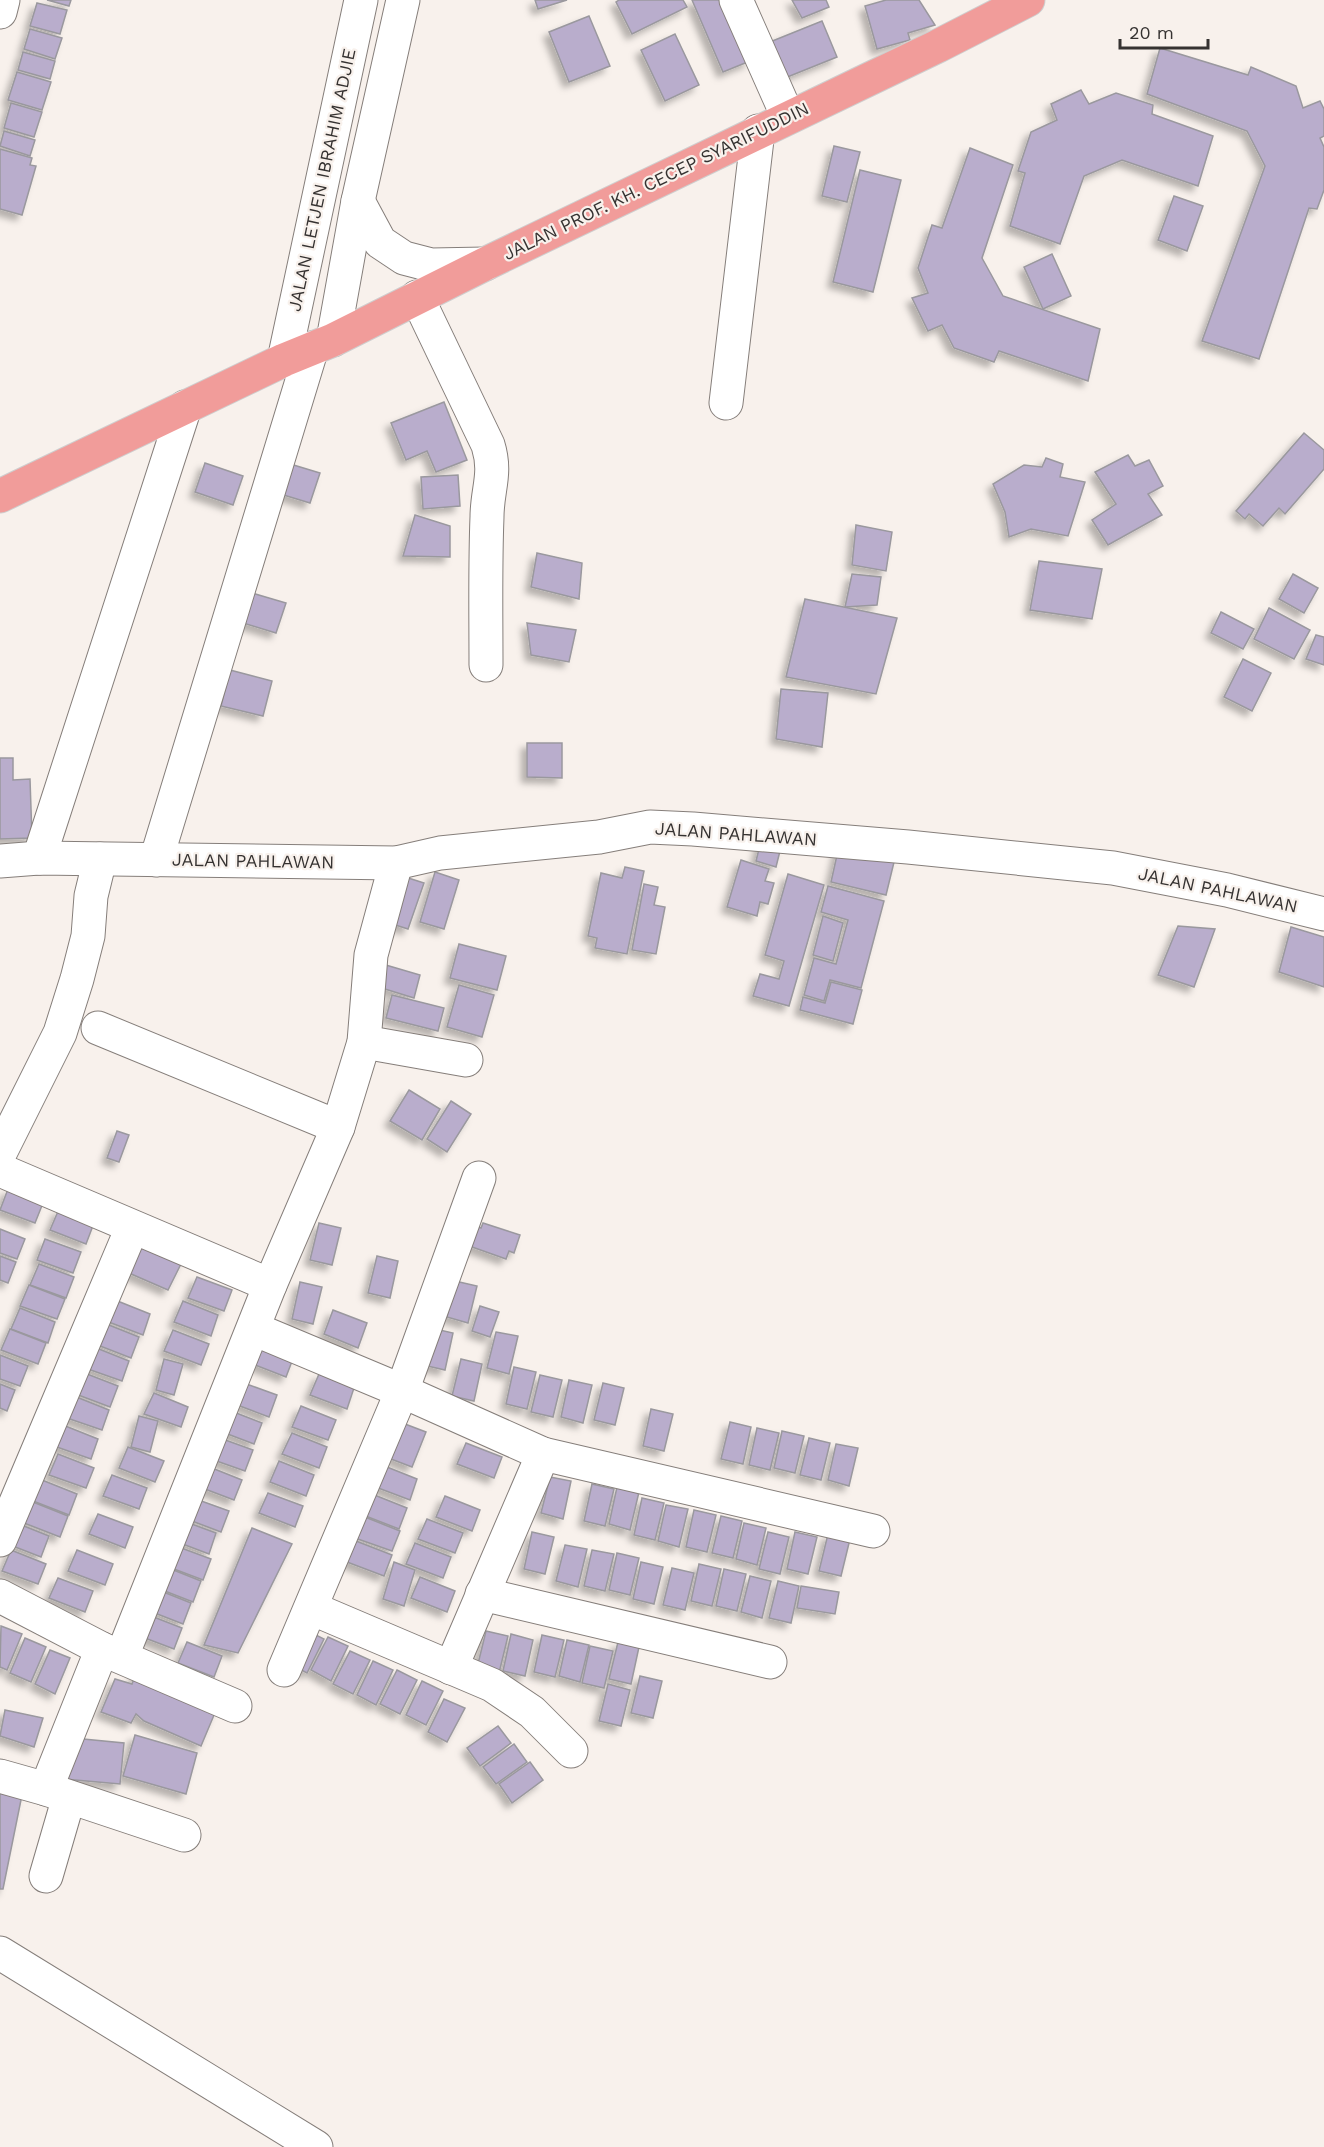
<svg xmlns="http://www.w3.org/2000/svg" width="1324" height="2147" viewBox="0 0 1324 2147" font-family="'Work Sans',sans-serif">
<style>
.building{fill:#b9adcc;stroke:#9a989e;stroke-width:1.5;filter:url(#shadow)}
.lines{fill:none;stroke-linecap:round;stroke-linejoin:round}
.minor-casing{stroke:#857e7a;stroke-width:35}
.major-casing{stroke:#cfcece;stroke-width:35}
.minor{stroke:#fff;stroke-width:33}
.major{stroke:#f19c9a;stroke-width:33}
.labels{text-anchor:middle;stroke-width:4.5;stroke-linejoin:round;paint-order:stroke}
.street-label{font-size:18px;fill:#353231;stroke:#f8f1ec}
</style>
<defs>
<filter id="shadow"><feDropShadow dx="-5.5" dy="5.5" stdDeviation="3" flood-color="#0004"/></filter>
</defs>
<rect width="100%" height="100%" fill="#f8f1ec"/>
<g class="building">
<polygon points="47,0 71,0 69,6"/>
<polygon points="535,0 567,0 538,9"/>
<polygon points="619,0 683,0 687,7 632,34 616,2"/>
<polygon points="692,0 724,0 750,61 723,72"/>
<polygon points="792,0 826,0 829,7 802,18"/>
<polygon points="886,0 919,0 935,25 908,33 910,40 877,49 865,6"/>
<polygon points="37,3 67,10 60,34 30,26"/>
<polygon points="589,16 610,66 569,82 549,32"/>
<polygon points="822,21 837,57 775,82 760,46"/>
<polygon points="30,29 62,38 55,59 24,49"/>
<polygon points="675,34 699,85 665,101 641,50"/>
<polygon points="1160,48 1248,75 1251,67 1296,86 1303,108 1320,101 1324,109 1324,136 1320,138 1324,147 1324,190 1317,209 1309,208 1259,359 1202,341 1265,166 1247,131 1147,94"/>
<polygon points="23,52 55,61 50,79 18,70"/>
<polygon points="17,72 51,82 42,110 8,100"/>
<polygon points="1081,90 1089,104 1116,93 1153,105 1152,114 1213,136 1198,186 1122,160 1084,176 1060,244 1010,226 1025,173 1018,171 1031,132 1057,120 1051,104"/>
<polygon points="11,103 42,112 34,137 4,128"/>
<polygon points="4,131 35,140 30,156 0,146"/>
<polygon points="834,146 860,152 847,202 822,196"/>
<polygon points="970,148 1013,165 982,258 1003,296 1100,329 1088,381 999,351 994,362 954,348 942,325 928,331 912,298 928,293 918,268 932,225 942,228"/>
<polygon points="0,149 32,158 30,165 36,166 22,215 0,209"/>
<polygon points="860,170 901,180 873,292 833,282"/>
<polygon points="1174,196 1203,206 1187,251 1158,240"/>
<polygon points="1052,254 1071,296 1043,309 1024,267"/>
<polygon points="444,402 467,460 436,472 427,451 406,460 391,423"/>
<polygon points="1304,433 1324,450 1324,469 1285,514 1279,508 1263,526 1249,514 1245,519 1236,511"/>
<polygon points="1128,455 1135,466 1149,460 1163,486 1148,494 1162,515 1108,545 1092,520 1116,504 1095,472"/>
<polygon points="1046,458 1063,464 1060,477 1085,482 1068,536 1031,529 1009,537 1005,512 993,484 1024,465 1042,467"/>
<polygon points="205,463 243,476 233,505 195,492"/>
<polygon points="287,463 320,473 310,503 277,493"/>
<polygon points="458,475 460,506 423,509 421,477"/>
<polygon points="415,515 450,526 450,557 403,556"/>
<polygon points="856,525 892,532 886,571 852,565"/>
<polygon points="537,553 582,563 579,599 531,587"/>
<polygon points="1039,561 1102,569 1092,619 1030,610"/>
<polygon points="852,574 881,577 877,605 845,607"/>
<polygon points="1293,574 1318,588 1304,613 1279,599"/>
<polygon points="252,593 286,603 276,633 243,623"/>
<polygon points="805,599 897,618 876,694 786,677"/>
<polygon points="1269,608 1310,630 1294,659 1254,639"/>
<polygon points="1221,612 1254,629 1243,649 1211,633"/>
<polygon points="527,623 576,630 569,662 531,655"/>
<polygon points="1316,635 1324,637 1324,665 1306,659"/>
<polygon points="1243,659 1271,673 1252,711 1224,697"/>
<polygon points="230,670 272,681 263,716 221,706"/>
<polygon points="781,689 828,693 822,747 776,739"/>
<polygon points="527,743 562,743 562,778 527,777"/>
<polygon points="0,758 13,758 13,780 30,779 32,838 0,839"/>
<polygon points="761,841 781,847 776,867 756,861"/>
<polygon points="839,846 895,858 886,895 831,882"/>
<polygon points="741,860 769,869 765,881 774,883 768,904 760,902 757,916 727,907"/>
<polygon points="625,867 644,871 627,954 595,948 597,938 588,936 601,873 622,878"/>
<polygon points="435,872 459,880 444,929 420,922"/>
<polygon points="788,874 824,885 789,1006 753,996 760,974 779,979 784,961 765,955"/>
<polygon points="402,876 424,883 408,929 386,922"/>
<polygon points="644,884 658,887 654,905 665,907 656,954 632,950"/>
<polygon points="828,886 884,901 861,988 830,980 824,1001 804,995 814,958 836,964 848,920 821,912"/>
<polygon points="823,916 843,923 833,961 813,955"/>
<polygon points="1178,926 1215,929 1194,987 1158,975"/>
<polygon points="1291,927 1324,937 1324,987 1279,972"/>
<polygon points="459,944 506,956 497,990 450,978"/>
<polygon points="379,963 420,975 414,998 372,985"/>
<polygon points="831,982 862,990 853,1024 800,1010 803,997 825,1003"/>
<polygon points="459,985 494,995 482,1037 447,1027"/>
<polygon points="392,995 444,1008 438,1031 386,1018"/>
<polygon points="409,1090 440,1109 422,1140 390,1121"/>
<polygon points="451,1101 471,1114 447,1152 427,1139"/>
<polygon points="117,1131 129,1135 119,1162 107,1158"/>
<polygon points="8,1189 43,1203 35,1223 0,1210"/>
<polygon points="59,1209 94,1223 86,1244 50,1230"/>
<polygon points="465,1222 481,1228 483,1223 520,1235 514,1253 509,1251 506,1259 458,1242"/>
<polygon points="319,1223 341,1228 332,1265 310,1260"/>
<polygon points="0,1229 25,1239 17,1259 0,1253"/>
<polygon points="138,1237 185,1256 168,1290 122,1270"/>
<polygon points="45,1239 81,1252 73,1273 37,1260"/>
<polygon points="0,1256 16,1262 8,1283 0,1280"/>
<polygon points="377,1256 398,1261 390,1298 368,1293"/>
<polygon points="39,1264 74,1277 66,1298 30,1285"/>
<polygon points="197,1277 232,1290 224,1311 188,1298"/>
<polygon points="455,1281 477,1286 468,1323 447,1317"/>
<polygon points="300,1282 322,1287 313,1324 292,1319"/>
<polygon points="29,1285 65,1299 57,1319 20,1306"/>
<polygon points="115,1300 150,1314 143,1335 106,1321"/>
<polygon points="183,1301 218,1315 211,1336 174,1322"/>
<polygon points="480,1306 499,1312 490,1337 472,1331"/>
<polygon points="20,1308 55,1322 48,1343 11,1329"/>
<polygon points="333,1310 367,1323 358,1348 324,1334"/>
<polygon points="104,1323 139,1337 131,1358 95,1344"/>
<polygon points="431,1328 453,1333 445,1370 423,1365"/>
<polygon points="10,1329 46,1343 38,1364 1,1350"/>
<polygon points="173,1330 209,1344 201,1365 164,1351"/>
<polygon points="496,1332 518,1336 509,1374 487,1368"/>
<polygon points="259,1342 294,1356 286,1377 250,1363"/>
<polygon points="94,1347 129,1361 122,1381 85,1368"/>
<polygon points="0,1355 28,1366 20,1386 0,1379"/>
<polygon points="164,1359 183,1364 174,1395 156,1390"/>
<polygon points="461,1359 482,1364 474,1401 452,1396"/>
<polygon points="514,1367 536,1372 527,1409 506,1404"/>
<polygon points="82,1372 118,1386 110,1407 73,1393"/>
<polygon points="319,1374 354,1388 347,1409 310,1395"/>
<polygon points="540,1375 562,1380 553,1417 531,1412"/>
<polygon points="569,1380 592,1385 583,1423 561,1417"/>
<polygon points="241,1382 277,1395 269,1417 232,1403"/>
<polygon points="603,1383 624,1388 615,1425 594,1420"/>
<polygon points="0,1384 15,1390 7,1411 0,1408"/>
<polygon points="154,1393 188,1407 181,1427 144,1414"/>
<polygon points="74,1396 109,1410 102,1430 64,1417"/>
<polygon points="301,1406 336,1420 328,1440 292,1427"/>
<polygon points="226,1409 262,1423 254,1444 217,1430"/>
<polygon points="651,1409 673,1414 664,1451 643,1446"/>
<polygon points="139,1416 158,1421 150,1452 131,1447"/>
<polygon points="730,1422 751,1427 743,1464 721,1459"/>
<polygon points="405,1424 426,1432 412,1467 391,1459"/>
<polygon points="63,1425 98,1439 91,1459 54,1446"/>
<polygon points="757,1428 779,1433 770,1470 749,1465"/>
<polygon points="782,1431 804,1436 795,1473 774,1468"/>
<polygon points="292,1433 327,1447 319,1468 282,1454"/>
<polygon points="217,1437 253,1450 245,1471 208,1458"/>
<polygon points="809,1438 830,1443 821,1480 800,1475"/>
<polygon points="466,1443 502,1457 494,1478 457,1464"/>
<polygon points="836,1444 858,1448 849,1486 828,1480"/>
<polygon points="128,1447 164,1461 155,1482 119,1468"/>
<polygon points="58,1454 94,1468 86,1488 49,1475"/>
<polygon points="279,1461 314,1475 306,1496 270,1482"/>
<polygon points="382,1465 417,1479 410,1500 373,1486"/>
<polygon points="207,1466 242,1480 234,1500 197,1486"/>
<polygon points="112,1475 147,1488 139,1509 103,1496"/>
<polygon points="550,1477 571,1481 563,1519 541,1513"/>
<polygon points="42,1480 77,1494 69,1515 33,1501"/>
<polygon points="592,1484 614,1489 605,1526 584,1521"/>
<polygon points="617,1487 639,1492 630,1530 609,1524"/>
<polygon points="268,1493 303,1506 295,1527 259,1513"/>
<polygon points="372,1494 407,1508 399,1529 363,1515"/>
<polygon points="445,1496 480,1510 472,1531 436,1517"/>
<polygon points="193,1498 229,1511 221,1532 184,1518"/>
<polygon points="642,1498 664,1503 655,1540 634,1535"/>
<polygon points="33,1502 68,1516 60,1537 24,1523"/>
<polygon points="666,1505 688,1509 679,1547 658,1541"/>
<polygon points="694,1510 716,1515 707,1552 686,1547"/>
<polygon points="98,1514 133,1527 125,1548 89,1534"/>
<polygon points="721,1516 742,1521 733,1558 712,1553"/>
<polygon points="365,1517 400,1531 392,1551 355,1538"/>
<polygon points="427,1519 463,1533 455,1553 418,1539"/>
<polygon points="181,1520 216,1533 209,1554 172,1540"/>
<polygon points="14,1522 49,1536 41,1557 5,1543"/>
<polygon points="744,1523 766,1528 757,1565 736,1559"/>
<polygon points="252,1528 292,1544 238,1653 204,1645"/>
<polygon points="532,1532 554,1537 545,1574 524,1569"/>
<polygon points="768,1532 789,1537 780,1574 759,1569"/>
<polygon points="795,1532 817,1537 808,1574 787,1569"/>
<polygon points="828,1534 850,1539 841,1576 819,1571"/>
<polygon points="356,1541 392,1555 384,1576 347,1562"/>
<polygon points="415,1543 451,1557 443,1578 406,1564"/>
<polygon points="565,1545 587,1549 578,1587 556,1581"/>
<polygon points="176,1546 211,1559 203,1580 166,1566"/>
<polygon points="11,1550 46,1564 38,1584 2,1571"/>
<polygon points="77,1550 113,1564 105,1585 68,1571"/>
<polygon points="592,1550 614,1554 605,1591 584,1586"/>
<polygon points="617,1553 639,1558 630,1595 609,1590"/>
<polygon points="394,1562 415,1570 404,1606 383,1599"/>
<polygon points="641,1562 663,1567 654,1604 633,1599"/>
<polygon points="699,1564 721,1569 712,1606 691,1601"/>
<polygon points="166,1567 201,1581 193,1602 157,1588"/>
<polygon points="672,1568 694,1573 685,1610 663,1605"/>
<polygon points="724,1569 746,1574 737,1611 716,1606"/>
<polygon points="750,1576 771,1581 762,1618 741,1612"/>
<polygon points="420,1577 455,1591 447,1612 411,1598"/>
<polygon points="58,1578 93,1591 85,1612 49,1598"/>
<polygon points="778,1581 799,1586 791,1623 769,1618"/>
<polygon points="801,1586 839,1592 835,1614 797,1608"/>
<polygon points="156,1589 191,1603 183,1624 147,1610"/>
<polygon points="146,1614 182,1628 174,1649 137,1635"/>
<polygon points="1,1626 22,1634 7,1670 0,1667"/>
<polygon points="304,1629 324,1639 307,1673 288,1663"/>
<polygon points="486,1631 508,1636 499,1673 477,1668"/>
<polygon points="511,1634 533,1640 525,1676 503,1671"/>
<polygon points="542,1635 564,1640 555,1677 534,1672"/>
<polygon points="328,1637 348,1646 331,1681 311,1670"/>
<polygon points="25,1638 46,1647 31,1682 10,1673"/>
<polygon points="567,1640 589,1645 580,1682 559,1676"/>
<polygon points="187,1642 222,1656 214,1677 178,1663"/>
<polygon points="618,1642 639,1647 631,1684 609,1679"/>
<polygon points="590,1646 613,1651 604,1688 582,1683"/>
<polygon points="50,1650 70,1658 55,1694 35,1684"/>
<polygon points="350,1651 370,1660 353,1694 333,1684"/>
<polygon points="373,1661 393,1670 376,1705 357,1695"/>
<polygon points="397,1670 417,1680 400,1714 380,1704"/>
<polygon points="136,1673 217,1708 201,1746 144,1721 136,1714 131,1723 101,1712 115,1679 132,1684"/>
<polygon points="640,1676 662,1681 653,1718 631,1713"/>
<polygon points="422,1681 443,1691 426,1725 406,1715"/>
<polygon points="608,1684 630,1690 621,1726 599,1721"/>
<polygon points="444,1699 465,1708 447,1742 428,1732"/>
<polygon points="5,1710 43,1718 34,1747 0,1736"/>
<polygon points="498,1726 511,1743 480,1766 467,1748"/>
<polygon points="135,1735 197,1753 186,1794 123,1776"/>
<polygon points="73,1738 124,1743 120,1784 53,1778"/>
<polygon points="514,1744 527,1762 496,1784 483,1767"/>
<polygon points="530,1762 543,1780 512,1803 499,1784"/>
<polygon points="0,1785 23,1790 3,1889 0,1889"/>
</g>
<g class="lines">
<defs>
<g id="minor">
<polyline points="736,0 788,117"/>
<polyline points="0,12 3,0"/>
<polyline points="358,201 380,242 404,258 431,265 485,264"/>
<path d="M 417,297 L 488,445 C 497,474 487,489 487,517 C 485,567 486,616 486,665"/>
<polyline points="333,340 358,201 403,0"/>
<polyline points="284,360 361,0"/>
<polyline points="726,403 758,131"/>
<polyline points="39,858 185,407"/>
<polyline points="156,860 312,348"/>
<polyline points="0,861 39,858 396,863 440,853 599,837 650,827 693,829 908,847 1113,868 1227,890 1324,914"/>
<polyline points="98,1028 338,1127"/>
<polyline points="364,1042 466,1060"/>
<polyline points="0,1153 60,1033 77,979 88,936 91,896 100,859"/>
<polyline points="0,1170 270,1285"/>
<polyline points="254,1329 402,1391 543,1454 873,1531"/>
<polyline points="0,1540 132,1228"/>
<polyline points="482,1594 770,1662"/>
<polyline points="0,1596 102,1649 235,1706"/>
<polyline points="311,1608 492,1685 532,1712 571,1751"/>
<polyline points="122,1656 270,1285 338,1127 364,1042 371,955 396,863"/>
<polyline points="451,1668 543,1454"/>
<polyline points="284,1670 402,1391 479,1178"/>
<polyline points="0,1776 46,1789 184,1835"/>
<polyline points="46,1789 102,1649"/>
<polyline points="46,1876 69,1797"/>
<polyline points="0,1953 316,2147"/>
</g>
<polyline id="major" points="0,496 284,360 333,340 485,264 938,46 1028,0"/>
</defs>
<use href="#minor" class="minor-casing"/>
<use href="#major" class="major-casing"/>
<use href="#minor" class="minor"/>
<use href="#major" class="major"/>
</g>
<g class="labels">
<g class="street-label">
<text transform="translate(322 180) rotate(-78)" y="6">JALAN LETJEN IBRAHIM ADJIE</text>
<text transform="translate(656 181) rotate(-26)" y="6">JALAN PROF. KH. CECEP SYARIFUDDIN</text>
<text transform="translate(736 834) rotate(4)" y="6">JALAN PAHLAWAN</text>
<text transform="translate(253 861) rotate(1)" y="6">JALAN PAHLAWAN</text>
<text transform="translate(1218 890) rotate(12)" y="6">JALAN PAHLAWAN</text>
</g>
</g>
<path d="M1120 39v9h88v-9" fill="none" stroke="#353231" stroke-width="3"/>
<text x="1129" y="39" font-size="18" fill="#353231" stroke="#f8f1ec" stroke-width="4.5" paint-order="stroke">20 m</text>
</svg>
